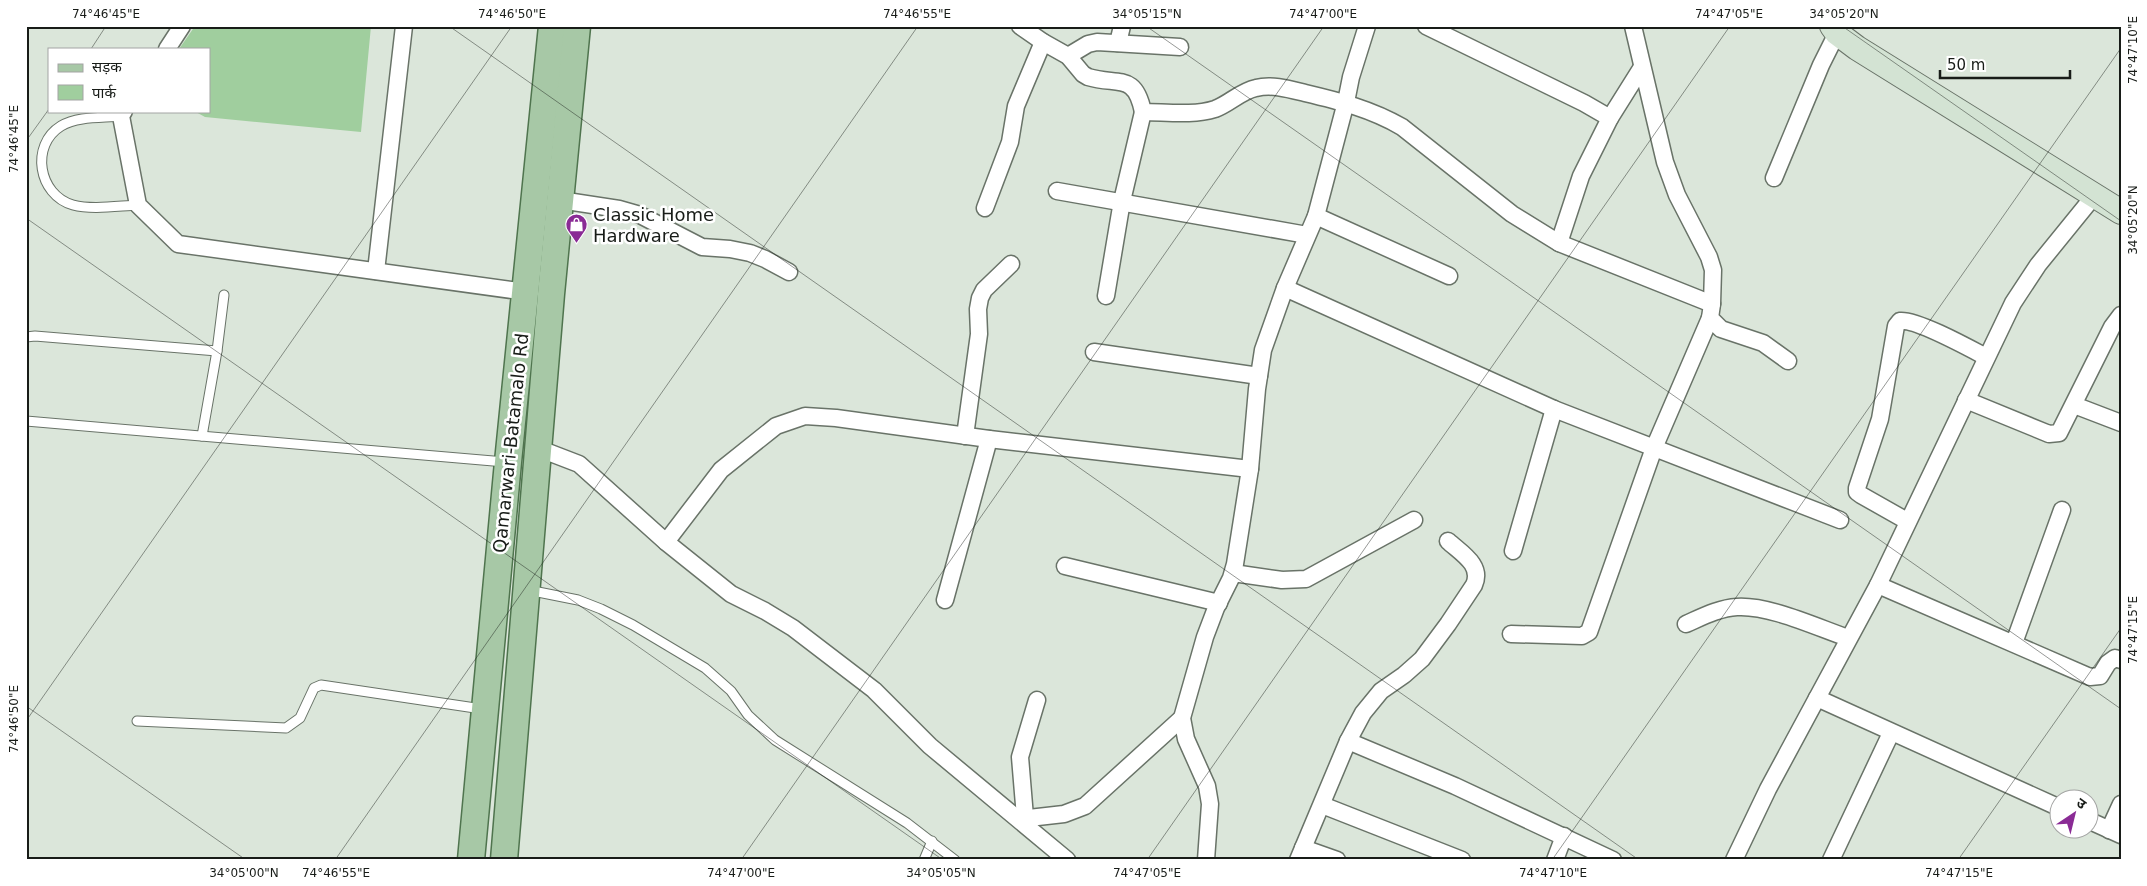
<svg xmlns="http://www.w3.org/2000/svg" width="2147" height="886" viewBox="0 0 2147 886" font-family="'DejaVu Sans','Noto Sans Devanagari',sans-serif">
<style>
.green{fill:#a0ce9e}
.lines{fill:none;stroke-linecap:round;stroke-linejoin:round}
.lane-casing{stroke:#697368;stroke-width:11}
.street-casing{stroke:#697368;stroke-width:19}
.secondary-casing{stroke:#697368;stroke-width:26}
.primary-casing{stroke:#4f744e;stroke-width:29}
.lane{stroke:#fff;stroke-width:9}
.street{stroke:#fff;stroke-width:16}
.secondary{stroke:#d3e3d3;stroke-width:24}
.primary{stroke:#a7c8a6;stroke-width:26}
.ticks{fill:none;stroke:#181c18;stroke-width:1;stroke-opacity:0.45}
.labels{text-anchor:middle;stroke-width:5;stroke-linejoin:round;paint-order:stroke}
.poi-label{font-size:18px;fill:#181c18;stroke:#fff;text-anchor:start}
.street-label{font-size:18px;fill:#181c18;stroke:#fff}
.neatline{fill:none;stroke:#181c18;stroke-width:2}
.ticks-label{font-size:12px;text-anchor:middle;fill:#181c18}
</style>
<rect width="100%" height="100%" fill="#dbe6da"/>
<polygon class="green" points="195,26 371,26 361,132 205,117 194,111 209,111 209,49 179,49"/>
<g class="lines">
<defs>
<g id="lane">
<path d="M 121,116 C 102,118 78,116 61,126 C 30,145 38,195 73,205 C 92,210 117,206 138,205"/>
<polyline points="26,337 35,336 217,351 224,295"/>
<polyline points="26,421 505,462"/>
<polyline points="202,436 217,351"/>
<polyline points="528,590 578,600 601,609 633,625 705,668 731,691 748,715 775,740 907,823 955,860"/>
<polyline points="137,721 286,728 300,718 314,688 321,685 482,709"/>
<polyline points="924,860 932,841"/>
</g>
<g id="street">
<path d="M 1020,26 L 1043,42 L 1068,56 L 1083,74 L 1088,77 C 1118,86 1135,72 1143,112 C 1165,112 1193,116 1215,109 C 1229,104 1241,91 1256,88 C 1272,84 1289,89 1305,93 C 1339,101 1371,109 1402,127 L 1512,214 L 1559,243 L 1712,304 L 1710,318 L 1721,329 L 1763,343 L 1788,361"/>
<polyline points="1426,26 1584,103 1610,118 1581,176 1559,243"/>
<polyline points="1633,26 1665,162 1677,195 1709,257 1713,270 1712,304"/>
<polyline points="1118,43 1122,26"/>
<polyline points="167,49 182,26"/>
<polyline points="1068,56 1088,44 1097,42 1180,47"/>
<polyline points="124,111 121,116 138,205 178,244 526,292"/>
<polyline points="1610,118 1642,67"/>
<polyline points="1774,178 1821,65 1837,33"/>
<polyline points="1057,191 1307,235"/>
<polyline points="560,200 619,209 640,215 702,247 730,249 750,253 765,259 789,272"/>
<polyline points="985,208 1010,142 1016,106 1043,42"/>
<polyline points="1316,216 1449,276"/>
<polyline points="376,271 404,26"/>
<polyline points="1285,288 1554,409 1840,520"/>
<polyline points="1106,296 1122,201 1143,112"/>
<polyline points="1094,352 1259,376"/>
<polyline points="1966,400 2049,434 2059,433 2112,327 2121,315"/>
<polyline points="2074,405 2121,423"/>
<polyline points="965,436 979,334 978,309 980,298 984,290 1011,264"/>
<polyline points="540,449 579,464 666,542 731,594 765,611 793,628 874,690 930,746 1067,860"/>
<path d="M 1907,521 L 1861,495 L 1857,492 L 1857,488 L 1880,419 L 1896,326 L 1900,321 C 1916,319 1969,348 1986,357"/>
<polyline points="666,542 721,470 776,426 805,416 836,418 989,439 1250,469"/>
<polyline points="1513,551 1554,409"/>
<polyline points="1065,566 1219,603"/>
<polyline points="1233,573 1282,580 1306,579 1414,520"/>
<polyline points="1878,585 2090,677 2100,676 2108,663 2115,658 2121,660"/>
<polyline points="945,600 989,439"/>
<path d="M 1686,624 C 1702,617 1719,608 1737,607 C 1769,605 1816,627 1848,638"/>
<polyline points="1511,634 1582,636 1589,632 1654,448 1710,318"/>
<polyline points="2014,643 2062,510"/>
<polyline points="1817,698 2060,808"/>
<polyline points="1348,741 1455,786 1613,860"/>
<polyline points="1322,805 1462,860"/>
<polyline points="1025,817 1020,757 1037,700"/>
<polyline points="1020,819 1064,814 1085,806 1182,718"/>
<polyline points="2090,821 2121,835"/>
<polyline points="2109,830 2121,804"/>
<polyline points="1303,848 1337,860"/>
<polyline points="1206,860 1210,804 1207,786 1186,739 1182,718 1205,637 1216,608 1231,578 1235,564 1250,469 1257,389 1263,350 1285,288 1316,216 1346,102 1351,77 1367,26"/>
<path d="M 1298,860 L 1348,741 L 1363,713 L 1381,691 L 1404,675 L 1422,659 L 1448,624 L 1474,585 C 1483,565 1461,553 1448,541"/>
<polyline points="1555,860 1564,836"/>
<polyline points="1734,860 1768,789 1878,585 2013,303 2038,265 2094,196"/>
<polyline points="1831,860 1891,733"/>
</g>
<polyline id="secondary" points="1832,26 1837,33 1857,48 2121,212"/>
<g id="primary">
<polyline points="471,860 508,462 552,26"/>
<polyline points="504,860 551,294 577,26"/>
</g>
</defs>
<use href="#lane" class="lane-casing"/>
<use href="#street" class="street-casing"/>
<use href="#secondary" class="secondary-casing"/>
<use href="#primary" class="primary-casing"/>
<use href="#lane" class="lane"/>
<use href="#street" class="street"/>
<use href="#secondary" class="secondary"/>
<use href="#primary" class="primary"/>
</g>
<path class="ticks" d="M 449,26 L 1639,860M 1146,26 L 2121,709M 1842,26 L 2121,221M 91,49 L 106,26M 26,141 L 49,109M 26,218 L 943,860M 26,706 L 246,860M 26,721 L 512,26M 335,860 L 918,26M 741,860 L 1324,26M 1147,860 L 1730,26M 1552,860 L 2121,48M 1958,860 L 2121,628"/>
<defs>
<symbol id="shop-pin" viewBox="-11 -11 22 30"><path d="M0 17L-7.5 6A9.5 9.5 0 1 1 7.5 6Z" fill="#8a2b95" stroke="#fff"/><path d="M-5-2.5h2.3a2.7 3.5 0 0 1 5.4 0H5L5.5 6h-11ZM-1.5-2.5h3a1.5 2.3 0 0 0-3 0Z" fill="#fff"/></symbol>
</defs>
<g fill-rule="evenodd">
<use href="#shop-pin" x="564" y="212" width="25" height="34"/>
</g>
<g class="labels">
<g class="poi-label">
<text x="593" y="221">Classic Home<tspan x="593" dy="21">Hardware</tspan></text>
</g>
<g class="street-label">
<text transform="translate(511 443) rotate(-84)" y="6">Qamarwari-Batamalo Rd</text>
</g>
</g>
<rect width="2147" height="886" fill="none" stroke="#ffffff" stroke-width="55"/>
<rect x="48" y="48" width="162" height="65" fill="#ffffff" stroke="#a3a4a3"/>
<rect x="58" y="64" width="25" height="8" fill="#a7c8a6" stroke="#a3a4a3"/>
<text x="92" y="72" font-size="15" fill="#181c18">सड़क</text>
<rect x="58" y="85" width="25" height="15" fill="#a0ce9e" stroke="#a3a4a3"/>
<text x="92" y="98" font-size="15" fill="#181c18">पार्क</text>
<g transform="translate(2074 814) rotate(35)"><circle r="24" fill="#ffffff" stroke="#a3a4a3"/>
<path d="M0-4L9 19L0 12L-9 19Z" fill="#8a2b95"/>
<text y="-8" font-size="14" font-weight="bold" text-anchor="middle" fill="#181c18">उ</text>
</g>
<path d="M1940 70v8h130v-8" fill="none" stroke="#181c18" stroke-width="2.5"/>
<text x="1947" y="70" font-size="15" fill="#181c18" stroke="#ffffff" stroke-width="4" paint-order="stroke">50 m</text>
<rect x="28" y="28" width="2092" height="830" class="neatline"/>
<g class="ticks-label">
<text x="106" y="18">74°46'45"E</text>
<text x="512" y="18">74°46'50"E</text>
<text x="917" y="18">74°46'55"E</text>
<text x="1147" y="18">34°05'15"N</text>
<text x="1323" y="18">74°47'00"E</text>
<text x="1729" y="18">74°47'05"E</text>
<text x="1844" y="18">34°05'20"N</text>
<text transform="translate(2133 50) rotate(-90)" y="4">74°47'10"E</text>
<text transform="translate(14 139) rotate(-90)" y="4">74°46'45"E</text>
<text transform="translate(2133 220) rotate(-90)" y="4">34°05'20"N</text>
<text transform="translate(2133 630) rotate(-90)" y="4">74°47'15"E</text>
<text transform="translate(14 719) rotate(-90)" y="4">74°46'50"E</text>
<text x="244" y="877">34°05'00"N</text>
<text x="336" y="877">74°46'55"E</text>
<text x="741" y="877">74°47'00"E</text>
<text x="941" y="877">34°05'05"N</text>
<text x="1147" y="877">74°47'05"E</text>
<text x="1553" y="877">74°47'10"E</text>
<text x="1959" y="877">74°47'15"E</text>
</g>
</svg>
